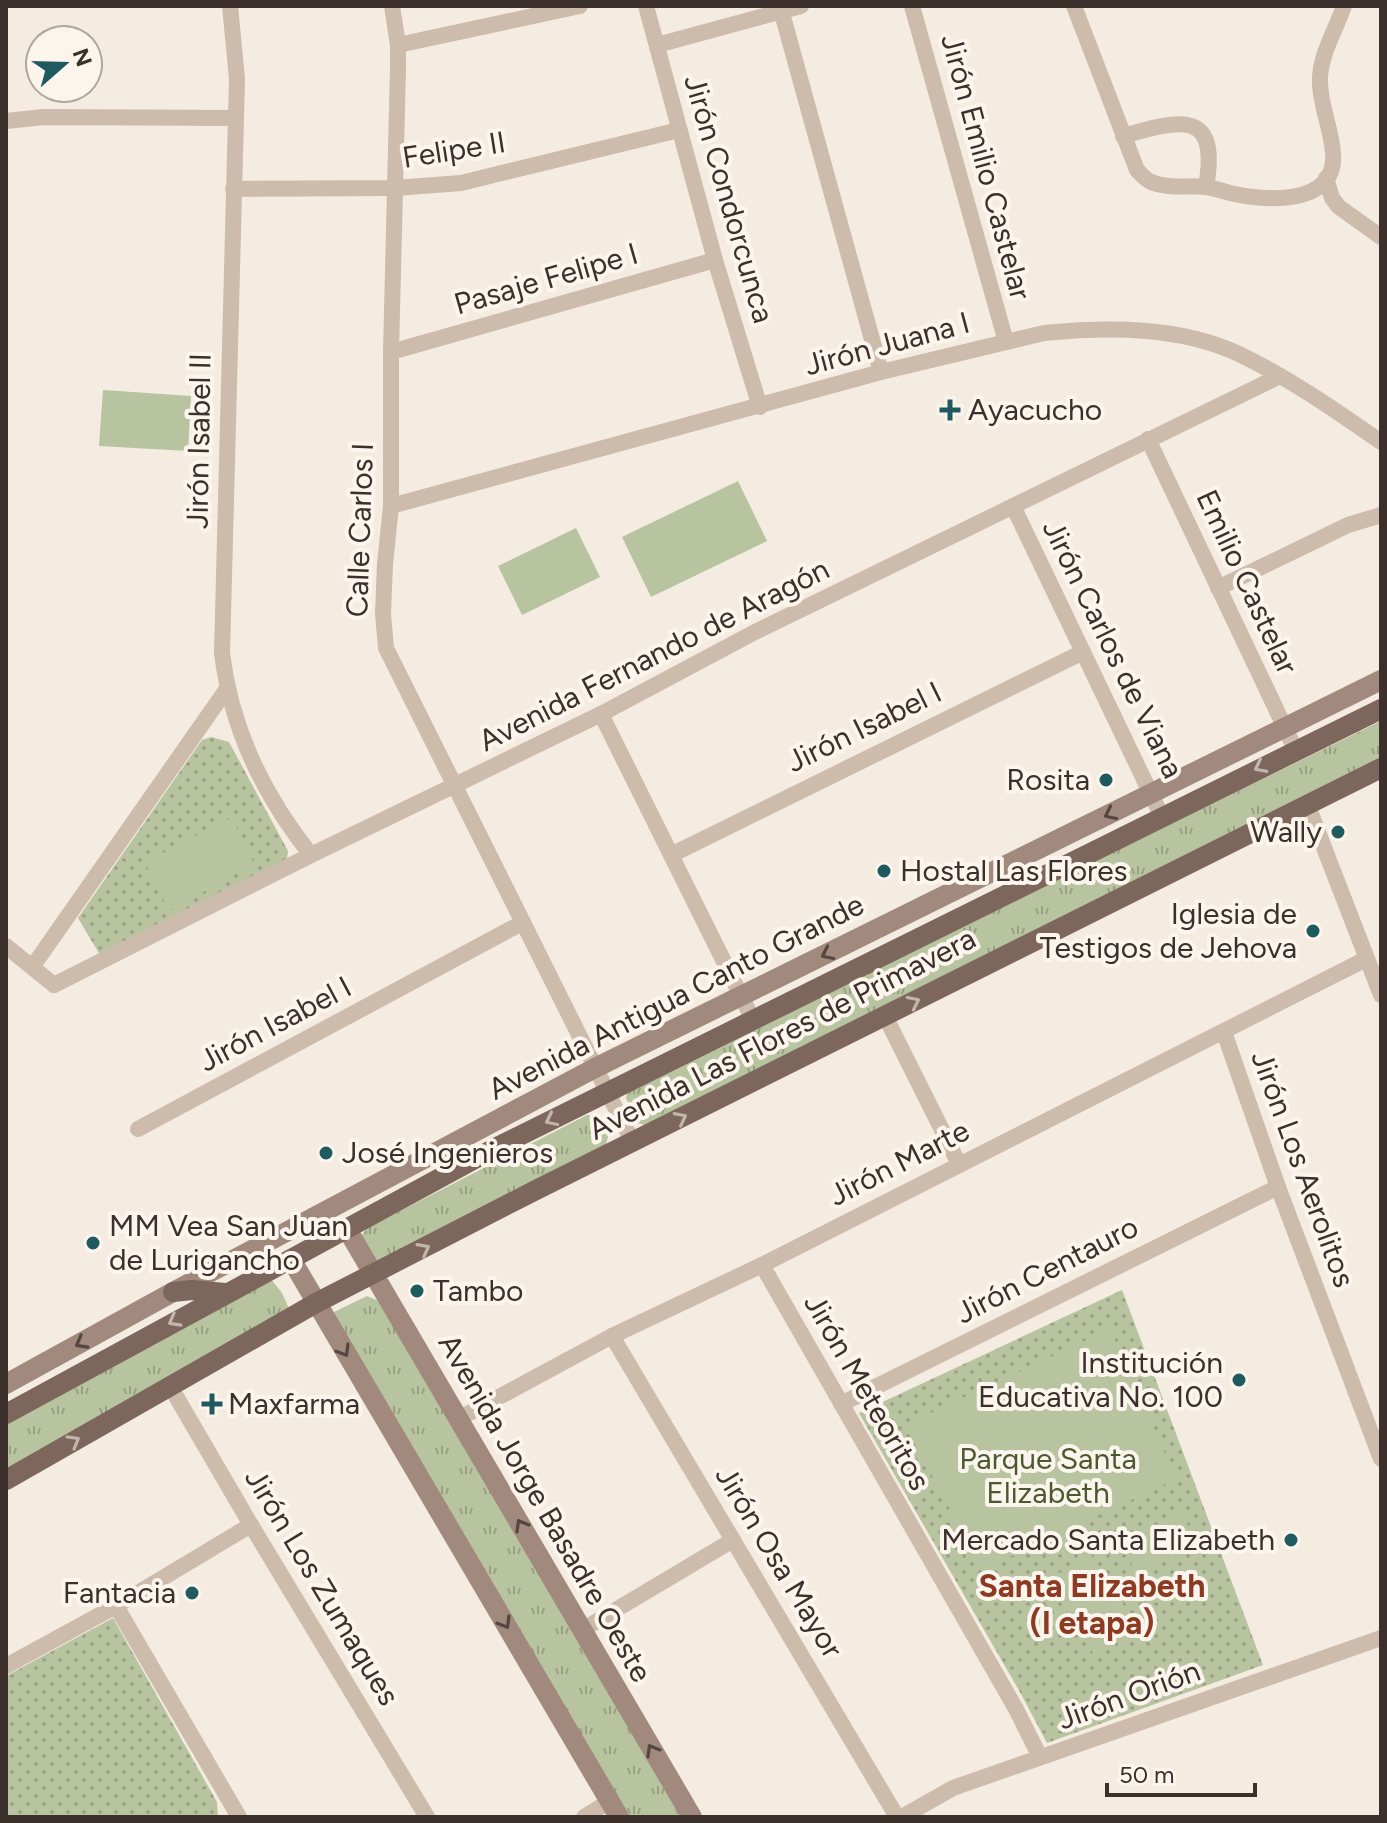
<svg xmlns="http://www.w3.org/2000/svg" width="1387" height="1823" viewBox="0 0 1387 1823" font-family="Figtree,sans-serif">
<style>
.grass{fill:url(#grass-tufts)}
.park{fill:url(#park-dots)}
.pitch{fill:#b8c4a0}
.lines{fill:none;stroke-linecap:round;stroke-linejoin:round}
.street{stroke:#cdbbac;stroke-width:16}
.secondary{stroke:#a18a7d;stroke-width:20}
.primary{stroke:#7d675c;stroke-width:20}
.oneway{stroke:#c2b5ac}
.oneway2{stroke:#544640}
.poi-dot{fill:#1f5a5e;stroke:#fbf5ee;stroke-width:3}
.labels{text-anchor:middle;stroke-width:8;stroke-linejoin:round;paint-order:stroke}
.street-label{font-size:30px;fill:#3b302b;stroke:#fbf5ee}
.poi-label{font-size:30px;fill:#3b302b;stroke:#fbf5ee;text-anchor:start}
.park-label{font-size:30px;fill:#4a5a2e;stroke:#fbf5ee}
.neighbourhood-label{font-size:32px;font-weight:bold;fill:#8c3b22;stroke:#fbf5ee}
</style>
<defs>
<pattern id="grass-tufts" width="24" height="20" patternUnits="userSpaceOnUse" patternTransform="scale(2)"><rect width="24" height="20" fill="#b8c4a0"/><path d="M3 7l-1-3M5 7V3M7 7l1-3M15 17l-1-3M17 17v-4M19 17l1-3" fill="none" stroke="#97a083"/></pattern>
<pattern id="park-dots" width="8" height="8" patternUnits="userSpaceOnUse" patternTransform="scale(2)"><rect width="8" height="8" fill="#b8c4a0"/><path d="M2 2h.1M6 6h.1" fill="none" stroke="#97a083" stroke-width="1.8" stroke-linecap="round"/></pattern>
</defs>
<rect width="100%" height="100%" fill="#f4ebe1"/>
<g class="grass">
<polygon points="1381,721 1381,758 645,1125 637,1123 626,1098 627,1091"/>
<polygon points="587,1115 598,1115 608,1137 605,1148 379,1262 370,1255 361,1236 367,1228"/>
<polygon points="271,1279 282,1293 290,1311 6,1472 6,1425"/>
<polygon points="367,1296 379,1301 682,1817 629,1817 337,1324 334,1312"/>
</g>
<g class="park">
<polygon points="211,737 229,742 288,851 287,859 100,955 78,918 202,740"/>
<polygon points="1122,1290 1263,1665 1047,1743 1021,1694 859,1413"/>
<polygon points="113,1618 217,1802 218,1817 6,1817 6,1676"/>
</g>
<g class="pitch">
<polygon points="103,390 191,396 188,451 99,446"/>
<polygon points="738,481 767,541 651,597 622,537"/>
<polygon points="576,528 600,577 522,615 498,566"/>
<polygon points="232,817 254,864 169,911 145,862"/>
<polygon points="1110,1329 1176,1479 982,1570 905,1425"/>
<polygon points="1183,1513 1197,1548 1136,1574 1121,1539"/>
<polygon points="1090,1553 1139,1629 1095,1656 1047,1581"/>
</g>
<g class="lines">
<g class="street">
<path d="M 230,6 L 237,79 L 222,653 C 231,728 264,796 311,855"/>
<polyline points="392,6 398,45 398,68 391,352 391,506 385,564 383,614 386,648 633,1143"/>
<polyline points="646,6 715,260 760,407"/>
<polyline points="780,6 881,372"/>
<polyline points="912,6 1006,342"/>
<path d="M 1074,6 L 1137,170 C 1141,174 1146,180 1151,182 C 1168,189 1188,185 1206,187 C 1214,188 1222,191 1230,193 C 1262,201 1337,207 1333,154 C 1332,130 1320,106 1320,82 C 1319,56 1336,30 1344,6"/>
<polyline points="398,45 580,6"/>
<polyline points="657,45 801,6"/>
<polyline points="6,121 44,117 236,118"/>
<path d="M 1123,136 C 1180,120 1220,108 1206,187"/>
<polyline points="1326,178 1332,198 1339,207 1381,237"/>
<polyline points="233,189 395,188 461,183 679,130"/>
<polyline points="391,352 715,260"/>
<polyline points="1148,439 1295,749"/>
<path d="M 391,506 L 881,372 L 1044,333 C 1109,327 1179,326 1239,354 C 1289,378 1335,410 1381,442"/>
<polyline points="1013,506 1162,817"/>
<polyline points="1218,588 1348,525 1381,515"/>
<polyline points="601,714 753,1020"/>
<polyline points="1308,806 1381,995"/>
<polyline points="671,855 1083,652"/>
<polyline points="6,946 54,985 311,855 601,714 755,632 1280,376"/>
<polyline points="33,966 226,690"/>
<polyline points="885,1016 959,1164"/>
<polyline points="1224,1032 1278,1187 1381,1459"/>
<polyline points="138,1129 522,923"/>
<polyline points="762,1265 1016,1709 1040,1757"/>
<polyline points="612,1336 897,1817"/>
<polyline points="170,1386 251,1525 427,1817"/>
<polyline points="841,1404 1278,1187"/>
<polyline points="458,1419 612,1336 762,1265 1366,959"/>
<polyline points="116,1606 239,1817"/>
<polyline points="582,1630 733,1540"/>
<polyline points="6,1666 116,1606 251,1525"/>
<polyline points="584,1817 610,1801"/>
<polyline points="902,1817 953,1788 1381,1638"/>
</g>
<g class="secondary">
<polyline points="347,1229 692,1817"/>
<polyline points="291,1259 619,1817"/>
<polyline points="6,1384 173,1292 595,1068 1381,680"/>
</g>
<g class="primary">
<polyline points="173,1292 192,1290 225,1293"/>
<polyline points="6,1414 495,1148 1381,709"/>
<polyline points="6,1480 316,1303 536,1190 1381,768"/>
</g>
</g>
<defs><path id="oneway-chevron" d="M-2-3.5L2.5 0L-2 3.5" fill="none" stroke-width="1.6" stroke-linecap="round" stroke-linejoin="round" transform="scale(2)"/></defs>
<g class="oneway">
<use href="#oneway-chevron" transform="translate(1260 767) rotate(153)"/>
<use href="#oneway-chevron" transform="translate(914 1002) rotate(-26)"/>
<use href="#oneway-chevron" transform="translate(681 1118) rotate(-27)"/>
<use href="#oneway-chevron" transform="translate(551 1120) rotate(154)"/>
<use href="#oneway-chevron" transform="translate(424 1249) rotate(-28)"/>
<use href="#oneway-chevron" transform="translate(174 1321) rotate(151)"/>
<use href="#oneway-chevron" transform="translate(74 1441) rotate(-30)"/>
</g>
<g class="oneway2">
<use href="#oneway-chevron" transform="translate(1110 814) rotate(154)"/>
<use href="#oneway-chevron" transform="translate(827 954) rotate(154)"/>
<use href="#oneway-chevron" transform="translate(81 1343) rotate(151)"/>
<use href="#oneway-chevron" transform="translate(344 1351) rotate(59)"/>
<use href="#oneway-chevron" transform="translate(521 1525) rotate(-120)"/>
<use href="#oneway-chevron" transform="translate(505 1623) rotate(59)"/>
<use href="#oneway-chevron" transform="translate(652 1750) rotate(-120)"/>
</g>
<g class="poi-dot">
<path d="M946 398h8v8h8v8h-8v8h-8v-8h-8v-8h8z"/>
<circle cx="1106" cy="780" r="8"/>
<circle cx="1338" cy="832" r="8"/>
<circle cx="884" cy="871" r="8"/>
<circle cx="1313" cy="931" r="8"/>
<circle cx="326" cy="1153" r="8"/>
<circle cx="93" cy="1243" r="8"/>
<circle cx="417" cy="1291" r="8"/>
<circle cx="1239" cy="1380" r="8"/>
<path d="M208 1392h8v8h8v8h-8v8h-8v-8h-8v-8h8z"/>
<circle cx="1291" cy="1540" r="8"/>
<circle cx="192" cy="1593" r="8"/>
</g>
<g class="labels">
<g class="street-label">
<text transform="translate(454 150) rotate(-9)" y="10">Felipe II</text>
<text transform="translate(986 167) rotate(75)" y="10">Jirón Emilio Castelar</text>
<text transform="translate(729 199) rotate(74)" y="10">Jirón Condorcunca</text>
<text transform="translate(546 279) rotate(-16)" y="10">Pasaje Felipe I</text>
<text transform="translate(887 344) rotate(-15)" y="10">Jirón Juana I</text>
<text transform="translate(199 441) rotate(-89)" y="10">Jirón Isabel II</text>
<text transform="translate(360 530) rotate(-88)" y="10">Calle Carlos I</text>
<text transform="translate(1247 582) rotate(65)" y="10">Emilio Castelar</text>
<text transform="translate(1113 649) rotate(64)" y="10">Jirón Carlos de Viana</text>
<text transform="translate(654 655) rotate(-27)" y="10">Avenida Fernando de Aragón</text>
<text transform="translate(864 727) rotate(-26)" y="10">Jirón Isabel I</text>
<text transform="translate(676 997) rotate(-27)" y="10">Avenida Antigua Canto Grande</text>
<text transform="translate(275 1024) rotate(-28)" y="10">Jirón Isabel I</text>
<text transform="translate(782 1034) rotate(-27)" y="10">Avenida Las Flores de Primavera</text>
<text transform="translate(899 1163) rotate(-27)" y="10">Jirón Marte</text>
<text transform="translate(1303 1169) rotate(70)" y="10">Jirón Los Aerolitos</text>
<text transform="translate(1047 1270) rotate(-27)" y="10">Jirón Centauro</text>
<text transform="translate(867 1392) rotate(60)" y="10">Jirón Meteoritos</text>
<text transform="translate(545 1508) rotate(60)" y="10">Avenida Jorge Basadre Oeste</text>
<text transform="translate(779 1562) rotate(59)" y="10">Jirón Osa Mayor</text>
<text transform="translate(322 1587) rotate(59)" y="10">Jirón Los Zumaques</text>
<text transform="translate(1129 1695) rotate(-20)" y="10">Jirón Orión</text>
</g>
<g class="poi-label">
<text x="968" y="420">Ayacucho</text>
<text x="1090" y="790" text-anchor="end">Rosita</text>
<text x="1322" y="842" text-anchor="end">Wally</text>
<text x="900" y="881">Hostal Las Flores</text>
<text x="1297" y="924" text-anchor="end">Iglesia de<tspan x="1297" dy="34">Testigos de Jehova</tspan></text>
<text x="342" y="1163">José Ingenieros</text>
<text x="109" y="1236">MM Vea San Juan<tspan x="109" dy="34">de Lurigancho</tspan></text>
<text x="433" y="1301">Tambo</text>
<text x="1223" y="1373" text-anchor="end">Institución<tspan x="1223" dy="34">Educativa No. 100</tspan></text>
<text x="228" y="1414">Maxfarma</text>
<text x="1275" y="1550" text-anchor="end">Mercado Santa Elizabeth</text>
<text x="176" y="1603" text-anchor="end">Fantacia</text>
</g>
<g class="park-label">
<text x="1048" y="1469">Parque Santa<tspan x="1048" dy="34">Elizabeth</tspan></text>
</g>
<g class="neighbourhood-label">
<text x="1092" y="1597">Santa Elizabeth<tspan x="1092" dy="37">(I etapa)</tspan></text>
</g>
</g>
<rect width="1387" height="1823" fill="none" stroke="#3b302b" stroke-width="16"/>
<g transform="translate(64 64) rotate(70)"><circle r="38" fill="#fbf5ee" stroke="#aea6a0" stroke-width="2"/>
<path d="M0-6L14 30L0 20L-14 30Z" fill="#1f5a5e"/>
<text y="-12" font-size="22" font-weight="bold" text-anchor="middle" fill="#3b302b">N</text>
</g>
<path d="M1107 1783v12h148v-12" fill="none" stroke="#3b302b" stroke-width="4"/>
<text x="1119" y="1783" font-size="24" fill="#3b302b" stroke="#fbf5ee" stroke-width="6" paint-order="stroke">50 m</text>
</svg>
